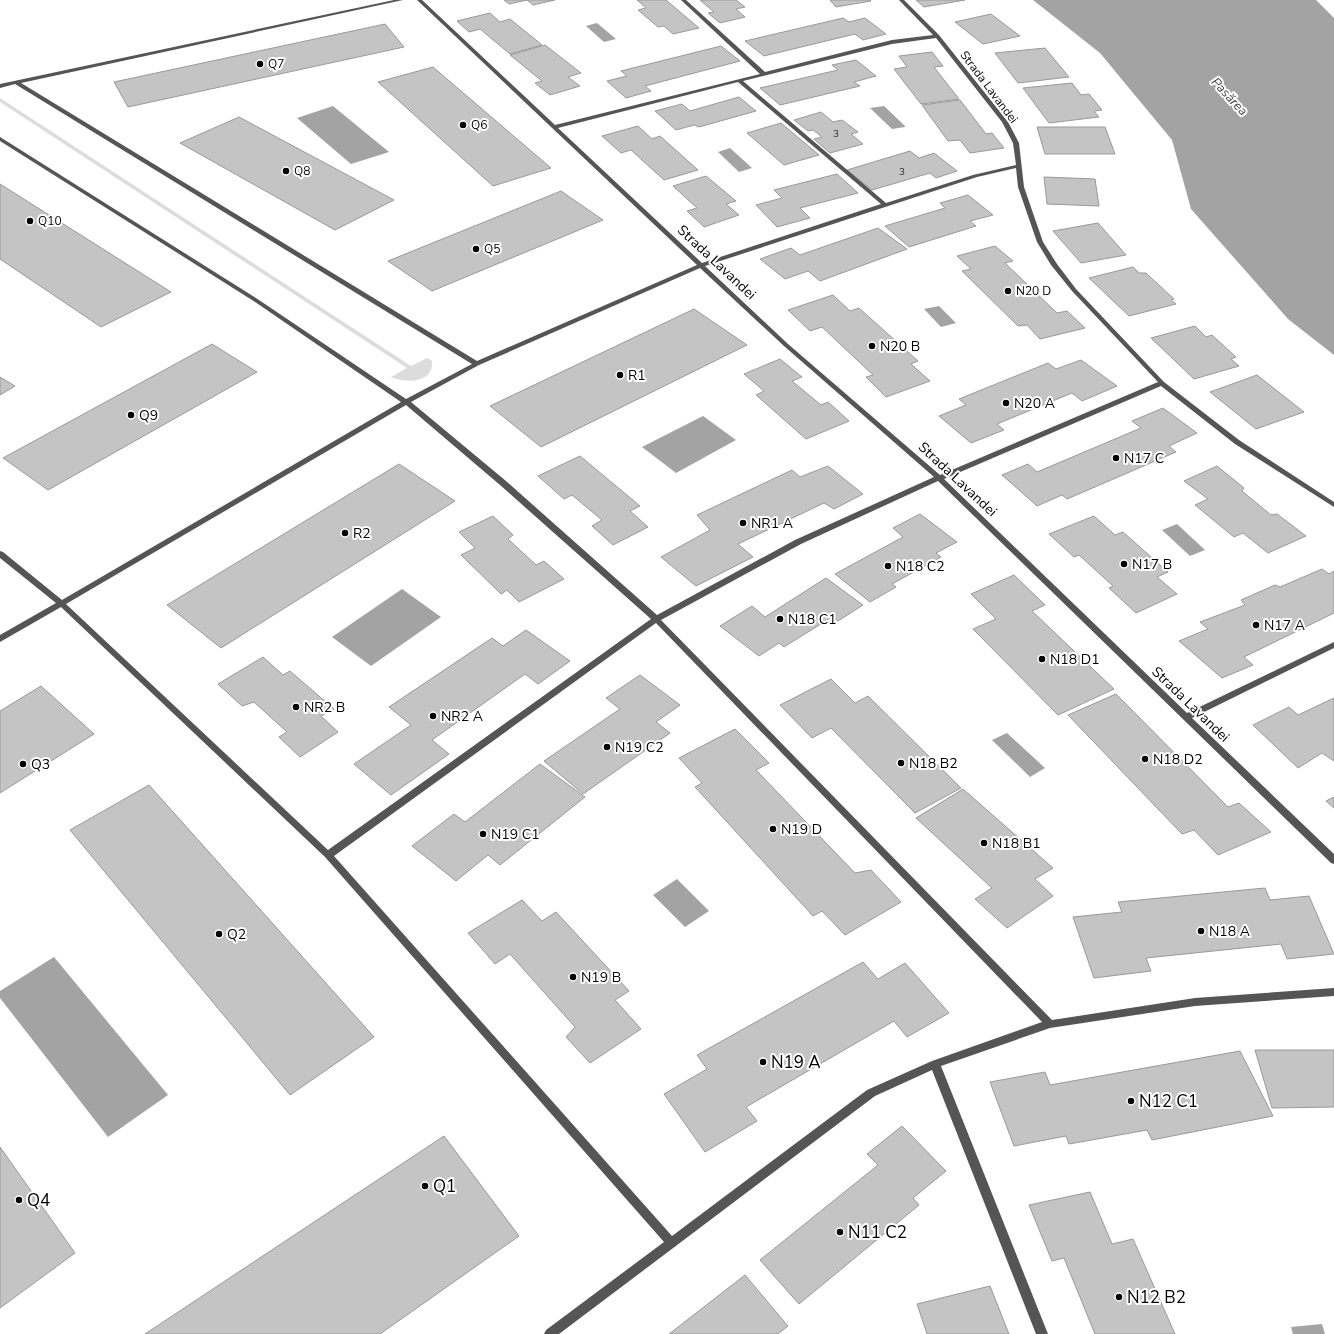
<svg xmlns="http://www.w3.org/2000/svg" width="1334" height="1334" viewBox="0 0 1334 1334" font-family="'Nunito Sans',sans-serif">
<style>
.green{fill:#dcdcdc}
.water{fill:#a3a3a3}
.building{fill:#c4c4c4;stroke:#999}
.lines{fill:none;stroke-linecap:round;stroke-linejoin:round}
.minor{fill:#555;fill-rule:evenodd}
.poi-dot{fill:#000;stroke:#fff;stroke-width:1.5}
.labels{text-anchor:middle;stroke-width:4;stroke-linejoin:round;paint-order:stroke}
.far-number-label{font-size:10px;fill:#313131}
.far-poi-label{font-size:12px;fill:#000;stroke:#fff;text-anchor:start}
.far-street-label{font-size:12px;fill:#000;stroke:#fff}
.far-water-label{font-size:13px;font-style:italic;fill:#444;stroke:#fff}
.street-label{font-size:14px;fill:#000;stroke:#fff}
.poi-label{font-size:14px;fill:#000;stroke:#fff;text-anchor:start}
.near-poi-label{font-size:17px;fill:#000;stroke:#fff;text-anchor:start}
</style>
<rect width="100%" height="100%" fill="#fff"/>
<path class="green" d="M 0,98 L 411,366 L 427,358 L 432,361 C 434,384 405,383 391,377 L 407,368 L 0,102 Z"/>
<g class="water">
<polygon points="1033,0 1316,0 1334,18 1334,355 1288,319 1191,209 1172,140 1100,53"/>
<polygon points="597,23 616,39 604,42 586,26"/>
<polygon points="333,106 389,152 351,164 297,118"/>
<polygon points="884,106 905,126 905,127 892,129 870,108"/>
<polygon points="730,148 752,168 739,172 718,152"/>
<polygon points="939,306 956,323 941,327 924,309"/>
<polygon points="703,416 736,440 676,473 642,447"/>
<polygon points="1177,524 1205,550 1190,556 1162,530"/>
<polygon points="402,589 441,617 371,666 332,637"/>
<polygon points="1007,733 1045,768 1030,777 992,740"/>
<polygon points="677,879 709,911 685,927 653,895"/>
<polygon points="54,957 168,1095 108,1137 0,998 0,991"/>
<polygon points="1322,1324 1325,1334 1293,1334 1291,1327"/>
</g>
<g class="building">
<polygon points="504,0 555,0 533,5 527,0 509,4"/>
<polygon points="637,0 666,0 699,28 673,34 664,26 658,27 638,10 646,8"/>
<polygon points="700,0 736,0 745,7 736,9 745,17 720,23 708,13 714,12"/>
<polygon points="830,0 870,0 871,1 836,7"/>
<polygon points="916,0 965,0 924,7"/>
<polygon points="490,13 500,22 510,19 542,45 510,54 480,29 469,32 457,21"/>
<polygon points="991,14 1020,36 983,44 955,22"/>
<polygon points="843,18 849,22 865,18 886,34 863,40 855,34 764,56 745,41"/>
<polygon points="385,24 404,47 128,107 114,82"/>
<polygon points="545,45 581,73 568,77 580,86 550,95 535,83 542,81 510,55"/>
<polygon points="721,46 740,61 645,86 651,91 626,98 607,81 627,76 621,71"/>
<polygon points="1045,48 1069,77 1018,83 995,53"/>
<polygon points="932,52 943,66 934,67 959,99 921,104 894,69 907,67 899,56"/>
<polygon points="856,60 876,76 854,82 860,86 780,105 760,88 838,70 832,65"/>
<polygon points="433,67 551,168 493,186 378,82"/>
<polygon points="1072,83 1081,95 1089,94 1102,110 1094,111 1099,117 1049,123 1023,88"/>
<polygon points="739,97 756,111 699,127 694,125 676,130 655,111 682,104 690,111"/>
<polygon points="960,100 986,134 992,133 1004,148 970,153 960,140 948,141 922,105"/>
<polygon points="821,112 833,122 842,120 858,132 851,134 863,144 830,153 814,139 822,137 813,130 808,131 794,120"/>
<polygon points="239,117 394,200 335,230 180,143"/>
<polygon points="781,123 819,155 784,165 747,133"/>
<polygon points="638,126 652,139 660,136 698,170 664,180 631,150 621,153 602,136"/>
<polygon points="1037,127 1105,127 1115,154 1045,154"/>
<polygon points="910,151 919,158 934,153 957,171 936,178 930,173 872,190 847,170"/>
<polygon points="837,174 858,193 800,208 810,218 777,227 756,205 782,198 774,190"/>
<polygon points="706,176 736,201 726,204 739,215 704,227 687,211 697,208 673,186"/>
<polygon points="1044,177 1095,179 1099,206 1047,204"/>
<polygon points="0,184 171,292 101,327 0,259"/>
<polygon points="561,191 603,220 432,291 388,261"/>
<polygon points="968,195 993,215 970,221 976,226 909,247 885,226 945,208 940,203"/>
<polygon points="1098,223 1126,255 1081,263 1053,231"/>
<polygon points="878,228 907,249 820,281 808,271 785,279 760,259 791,248 800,255"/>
<polygon points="995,246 1013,261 1005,263 1057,313 1067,311 1085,328 1040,339 1027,325 1018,326 962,271 971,269 957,256"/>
<polygon points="1133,267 1139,273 1146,273 1174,299 1171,300 1176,304 1129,316 1089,278"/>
<polygon points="833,295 850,311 859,308 918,361 911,364 930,381 886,397 866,377 873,375 822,327 810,331 788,310"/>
<polygon points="694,309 747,345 541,447 490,406"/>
<polygon points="1195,326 1206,337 1212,335 1236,357 1231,359 1239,366 1194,379 1151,338"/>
<polygon points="212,344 257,372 48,490 3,458"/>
<polygon points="780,359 802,377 792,381 821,405 828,402 849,421 806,439 756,395 764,391 744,374"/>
<polygon points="1081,360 1117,386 1082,401 1072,393 997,424 1004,430 971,443 939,416 966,405 959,399 1048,363 1056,369"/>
<polygon points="1257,375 1304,412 1256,429 1210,392"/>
<polygon points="0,377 15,386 0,395"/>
<polygon points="1163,408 1197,433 1169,446 1176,452 1067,499 1062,495 1037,506 1002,475 1028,464 1037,472 1141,428 1132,421"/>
<polygon points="580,456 640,506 630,511 648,527 613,545 592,526 602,520 572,495 564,499 538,476"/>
<polygon points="399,464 455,501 221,648 167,605"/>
<polygon points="828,466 863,494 834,509 824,503 738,544 753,557 696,586 661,557 710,530 697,515 792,470 800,477"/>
<polygon points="1217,466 1244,488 1242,491 1271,515 1277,514 1306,536 1268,553 1243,533 1234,537 1195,505 1208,499 1184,481"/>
<polygon points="920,514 957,542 936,553 941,557 892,584 896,587 870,602 835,574 903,537 893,528"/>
<polygon points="493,516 513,535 508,539 536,565 544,561 564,579 519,602 507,590 501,594 461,555 475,548 459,532"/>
<polygon points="1094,516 1115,535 1123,532 1168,572 1157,577 1177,594 1136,613 1109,588 1113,586 1079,555 1074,557 1049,534"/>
<polygon points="1322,569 1329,574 1334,571 1334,613 1244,657 1253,665 1222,678 1179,641 1208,629 1200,622 1245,605 1241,600 1275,585 1280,587"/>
<polygon points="1014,575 1045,605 1032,611 1114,689 1058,715 973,629 996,619 971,594"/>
<polygon points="826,578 863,605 838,621 832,617 784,647 779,643 759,656 720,626 752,606 765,617"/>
<polygon points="526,630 570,661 538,684 525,674 432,740 449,754 391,795 354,764 411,725 389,707 492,638 503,646"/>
<polygon points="263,657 283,675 290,671 334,709 321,716 338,732 300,757 279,737 287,732 254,702 242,706 218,684"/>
<polygon points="640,675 680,705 656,722 670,733 583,794 544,761 620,709 606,698"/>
<polygon points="831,679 855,703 868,696 961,788 915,813 831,728 812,738 780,705"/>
<polygon points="41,686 94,734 0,793 0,711"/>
<polygon points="1116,694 1228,807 1239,803 1271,832 1218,855 1194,830 1182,834 1068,715"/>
<polygon points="1334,698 1334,761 1322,753 1298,768 1253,725 1289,707 1298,715"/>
<polygon points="735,729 769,763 756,770 855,873 871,870 901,902 845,935 822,911 813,916 695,787 702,783 679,758"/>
<polygon points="540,764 585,797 500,865 488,855 456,881 412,846 454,814 465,822"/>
<polygon points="149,785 374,1037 290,1095 70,830"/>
<polygon points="963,789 1053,868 1035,879 1053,896 1007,928 975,899 992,888 916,818"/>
<polygon points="1334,797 1334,808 1326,801"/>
<polygon points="1265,888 1270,900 1309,896 1334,954 1287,959 1281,944 1146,958 1151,971 1094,978 1073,917 1122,912 1118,902"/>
<polygon points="522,900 542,921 556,912 629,991 615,1000 641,1029 590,1063 566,1037 575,1027 510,954 495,964 468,933"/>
<polygon points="863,962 878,979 905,963 949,1013 907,1037 894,1021 746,1107 757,1121 705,1152 664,1094 707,1069 697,1055"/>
<polygon points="1255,1050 1334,1050 1334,1107 1272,1108"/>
<polygon points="1240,1051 1273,1116 1152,1140 1147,1130 1069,1144 1066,1136 1014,1146 990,1082 1045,1072 1050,1085"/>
<polygon points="902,1126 946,1171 913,1198 919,1205 799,1304 760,1260 878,1165 867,1154"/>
<polygon points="444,1136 519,1236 380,1334 145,1334"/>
<polygon points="0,1147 75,1253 0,1308"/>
<polygon points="1090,1192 1112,1244 1133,1239 1175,1334 1095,1334 1064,1258 1052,1261 1029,1205"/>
<polygon points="745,1275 788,1326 778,1334 669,1334"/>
<polygon points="990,1286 1009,1334 927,1334 917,1304"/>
</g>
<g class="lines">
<path class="minor" d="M 394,0 L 403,0 L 21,83 L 477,361 L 697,265 L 417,0 L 422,0 L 555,125 L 760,74 L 681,0 L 686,0 L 765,72 L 892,40 L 933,35 L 899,0 L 904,0 L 939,35 L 1008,122 L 1019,143 L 1024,187 L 1043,242 L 1057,264 L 1076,289 L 1164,382 L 1239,440 L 1334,502 L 1334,507 L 1235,444 L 1161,386 L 944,479 L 1187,713 L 1334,642 L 1334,648 L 1192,718 L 1334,854 L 1334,864 L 1331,863 L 938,481 L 801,544 L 661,620 L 1052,1020 L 1195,998 L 1334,988 L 1334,996 L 1195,1006 L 1050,1028 L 941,1066 L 1048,1334 L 1036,1334 L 932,1070 L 875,1096 L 559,1334 L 544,1334 L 546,1330 L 664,1242 L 325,857 L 61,607 L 0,642 L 0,635 L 56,603 L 0,558 L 0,551 L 3,552 L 62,600 L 401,402 L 252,300 L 0,141 L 0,137 L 256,298 L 406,399 L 472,364 L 15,84 L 0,88 L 0,84 ZM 936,38 L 1002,122 L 1013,143 L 1016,165 L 973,175 L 886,203 L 743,81 L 892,44 ZM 738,82 L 881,204 L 702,263 L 558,128 ZM 1016,168 L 1018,187 L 1037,242 L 1051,265 L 1072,291 L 1158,382 L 940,475 L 788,344 L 705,266 L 977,177 ZM 700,268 L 784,346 L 934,477 L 795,540 L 657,615 L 506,481 L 411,402 L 479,365 ZM 406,405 L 500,485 L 651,619 L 328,850 L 66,604 ZM 656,623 L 1042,1022 L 932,1061 L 867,1090 L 672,1236 L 334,856 Z"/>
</g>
<g class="poi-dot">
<circle cx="260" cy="64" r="4"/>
<circle cx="463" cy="125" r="4"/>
<circle cx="286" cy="171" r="4"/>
<circle cx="30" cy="221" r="4"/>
<circle cx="476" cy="249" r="4"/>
<circle cx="1008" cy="291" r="4"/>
<circle cx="872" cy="346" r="4"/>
<circle cx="620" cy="375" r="4"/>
<circle cx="1006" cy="403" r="4"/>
<circle cx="131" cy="415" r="4"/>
<circle cx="1116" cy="458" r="4"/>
<circle cx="743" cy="523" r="4"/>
<circle cx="345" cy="533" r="4"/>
<circle cx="1124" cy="564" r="4"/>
<circle cx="888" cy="566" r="4"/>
<circle cx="780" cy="619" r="4"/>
<circle cx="1256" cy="625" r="4"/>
<circle cx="1042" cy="659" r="4"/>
<circle cx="296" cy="707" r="4"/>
<circle cx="433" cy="716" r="4"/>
<circle cx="607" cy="747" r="4"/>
<circle cx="1145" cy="759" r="4"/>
<circle cx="901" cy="763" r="4"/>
<circle cx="23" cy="764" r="4"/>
<circle cx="773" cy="829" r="4"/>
<circle cx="483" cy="834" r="4"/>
<circle cx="984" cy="843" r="4"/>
<circle cx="1201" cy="931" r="4"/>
<circle cx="219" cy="934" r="4"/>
<circle cx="573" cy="977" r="4"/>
<circle cx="763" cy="1062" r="4"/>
<circle cx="1131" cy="1101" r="4"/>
<circle cx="425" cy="1186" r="4"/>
<circle cx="19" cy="1200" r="4"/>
<circle cx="840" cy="1232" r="4"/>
<circle cx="1119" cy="1297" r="4"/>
</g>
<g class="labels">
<g class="far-number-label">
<text x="836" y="137">3</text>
<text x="902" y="175">3</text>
</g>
<g class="far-poi-label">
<text x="268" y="68">Q7</text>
<text x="471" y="129">Q6</text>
<text x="294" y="175">Q8</text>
<text x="38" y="225">Q10</text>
<text x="484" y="253">Q5</text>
<text x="1016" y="295">N20 D</text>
</g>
<g class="far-street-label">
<text transform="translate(989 87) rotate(53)" y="4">Strada Lavandei</text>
</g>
<g class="far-water-label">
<text transform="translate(1230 96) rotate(47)" y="5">Pasărea</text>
</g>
<g class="street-label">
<text transform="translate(717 262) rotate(43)" y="5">Strada Lavandei</text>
<text transform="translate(958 479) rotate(43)" y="5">Strada Lavandei</text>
<text transform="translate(1191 704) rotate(44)" y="5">Strada Lavandei</text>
</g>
<g class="poi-label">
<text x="880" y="351">N20 B</text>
<text x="628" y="380">R1</text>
<text x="1014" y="408">N20 A</text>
<text x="139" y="420">Q9</text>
<text x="1124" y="463">N17 C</text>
<text x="751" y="528">NR1 A</text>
<text x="353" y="538">R2</text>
<text x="1132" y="569">N17 B</text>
<text x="896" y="571">N18 C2</text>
<text x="788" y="624">N18 C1</text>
<text x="1264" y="630">N17 A</text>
<text x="1050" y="664">N18 D1</text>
<text x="304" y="712">NR2 B</text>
<text x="441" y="721">NR2 A</text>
<text x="615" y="752">N19 C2</text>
<text x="1153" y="764">N18 D2</text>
<text x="909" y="768">N18 B2</text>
<text x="31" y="769">Q3</text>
<text x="781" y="834">N19 D</text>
<text x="491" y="839">N19 C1</text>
<text x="992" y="848">N18 B1</text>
<text x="1209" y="936">N18 A</text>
<text x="227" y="939">Q2</text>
<text x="581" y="982">N19 B</text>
</g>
<g class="near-poi-label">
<text x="771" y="1068">N19 A</text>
<text x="1139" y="1107">N12 C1</text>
<text x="433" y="1192">Q1</text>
<text x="27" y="1206">Q4</text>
<text x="848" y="1238">N11 C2</text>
<text x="1127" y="1303">N12 B2</text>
</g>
</g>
</svg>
